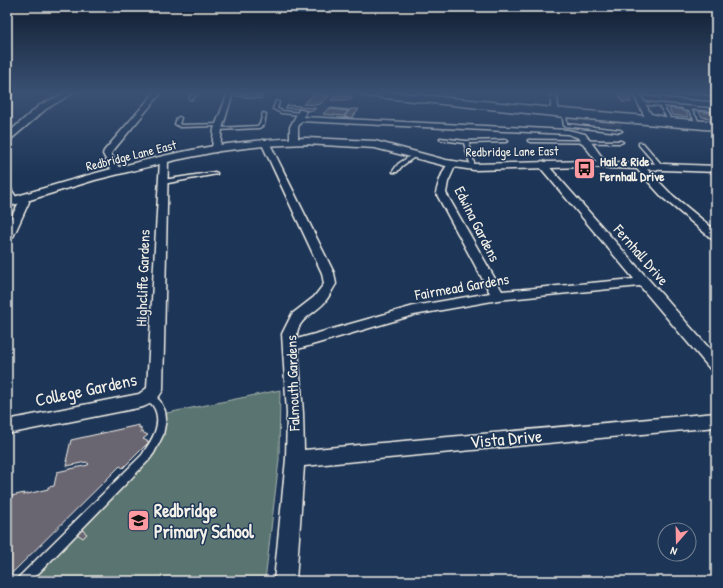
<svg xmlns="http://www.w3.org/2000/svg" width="723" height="588" viewBox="0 0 723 588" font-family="'Patrick Hand',sans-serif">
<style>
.built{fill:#34445f}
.green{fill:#5a7471;stroke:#a7b2ac}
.building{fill:#696672;stroke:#f4f1e8}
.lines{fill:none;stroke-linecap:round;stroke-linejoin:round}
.service-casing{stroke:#f4f1e8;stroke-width:3}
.minor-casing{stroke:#f4f1e8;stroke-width:3}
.tertiary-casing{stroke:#f4f1e8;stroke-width:3}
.trunk-casing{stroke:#f4f1e8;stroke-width:3}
.service{fill:#1d3557;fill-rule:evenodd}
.minor{fill:#1d3557;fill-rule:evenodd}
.tertiary{fill:#1d3557;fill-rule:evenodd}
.trunk{fill:#1d3557;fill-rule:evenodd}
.labels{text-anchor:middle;stroke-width:3;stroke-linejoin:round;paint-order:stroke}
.far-street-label{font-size:13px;fill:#f4f1e8;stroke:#1d3557}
.far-poi-label{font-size:13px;font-weight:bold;fill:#f4f1e8;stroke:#1d3557;text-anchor:start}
.street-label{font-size:15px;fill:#f4f1e8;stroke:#1d3557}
.near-street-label{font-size:18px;fill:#f4f1e8;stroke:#1d3557}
.near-poi-label{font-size:18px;font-weight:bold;fill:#f4f1e8;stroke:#1d3557;text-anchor:start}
</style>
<rect width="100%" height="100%" fill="#1d3557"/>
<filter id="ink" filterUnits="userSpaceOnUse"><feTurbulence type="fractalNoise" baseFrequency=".025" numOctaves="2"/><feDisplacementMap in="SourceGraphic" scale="8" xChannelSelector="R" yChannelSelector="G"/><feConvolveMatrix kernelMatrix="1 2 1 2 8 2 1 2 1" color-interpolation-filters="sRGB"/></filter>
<g filter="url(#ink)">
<g class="built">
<polygon points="332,93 338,94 325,106 361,109 352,120 315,116 317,114 312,113"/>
<polygon points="566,116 621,121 622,127 566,121"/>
</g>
<polygon class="green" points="280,390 279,460 265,581 28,581 152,454 164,433 167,413"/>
<g class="building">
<polygon points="618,93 627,93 631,102 622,102"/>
<polygon points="314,94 329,96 319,105 303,104"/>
<polygon points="336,95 351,97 353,97 351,100 331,100"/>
<polygon points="288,105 301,106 298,109 285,108"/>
<polygon points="302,107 316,108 313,111 300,110"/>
<polygon points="330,108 350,110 348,111 328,109"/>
<polygon points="669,108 685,110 689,117 672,115"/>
<polygon points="328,109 348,111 344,116 323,114"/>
<polygon points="351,109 359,109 352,118 344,117"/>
<polygon points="698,111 716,114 716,119 702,117"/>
<polygon points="139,425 139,428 141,427 141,433 142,432 148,435 143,439 149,442 123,468 120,466 7,578 7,497 24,493 23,495 48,489 48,487 54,486 57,472 88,465 89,464 86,462 67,466 68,461 66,462 71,440"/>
<polygon points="81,529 87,534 83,538 77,534"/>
</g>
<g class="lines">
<defs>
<g id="service">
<polygon points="194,93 198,93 192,99 190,99 190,97"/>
<polygon points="222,93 233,93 262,97 260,98"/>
<polygon points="276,101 279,102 277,109 282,111 301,113 303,114 301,115 281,113 273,109"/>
<polygon points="641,102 716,109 716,111 688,109 691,109 698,120 696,121 695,121 689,111 683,110 683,108 663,106 670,117 668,118 667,118 660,107 661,106 640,104 639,103"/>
<polygon points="564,112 566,113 567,124 620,130 622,131 620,132 564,126 562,113"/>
<polygon points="263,113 266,114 264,125 259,128 218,130 216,129 218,128 257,126 260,124"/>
<polygon points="179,117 181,118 179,124 181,125 219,124 221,125 219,126 180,127 175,124 177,118"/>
<polygon points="440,138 466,141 506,140 508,141 506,142 469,143 475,167 473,168 471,167 464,143 442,140 440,139"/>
<polygon points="528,140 621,141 623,142 621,143 530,142 528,141"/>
<polygon points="639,143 643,143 662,165 662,167 658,167 639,145"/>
<polygon points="413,154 417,155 402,166 397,172 393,172 393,171 398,164"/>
<polygon points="215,172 217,173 217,174 163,184 160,182 163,180"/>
<polygon points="7,185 9,186 18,200 17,201 13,201 12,200 7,191"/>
<path d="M 150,393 L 153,394 L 160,401 L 165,411 L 166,419 L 163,435 L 154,453 L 148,461 L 31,581 L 17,581 L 19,577 L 142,455 C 150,442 161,428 156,412 C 154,405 149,402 146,396 L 147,394 Z"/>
</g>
<g id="minor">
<polygon points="65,93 73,93 46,109 10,140 7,140 7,134 40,105"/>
<polygon points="154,93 161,93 112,152 111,154 121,171 116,174 113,173 103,154 104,151"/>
<polygon points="228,93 235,93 232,96 222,129 220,149 216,152 212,149 214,129"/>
<polygon points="551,93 557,93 558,110 555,110 551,108"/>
<polygon points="633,93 639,93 651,114 669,118 669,122 666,122 645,117"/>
<polygon points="642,93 668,93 716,97 716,101 645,95"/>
<polygon points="299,110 302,110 306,112 303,117 568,130 585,134 607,164 603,167 600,166 579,138 568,134 301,121 298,127 298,141 294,143 290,141 290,127"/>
<path d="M 262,140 L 265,140 L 269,142 L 334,273 L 336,284 C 332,290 329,297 324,303 C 314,314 295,320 297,339 L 414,306 L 490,293 L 436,193 C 438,185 444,164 452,161 L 456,164 L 448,182 L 446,193 L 502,291 L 634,279 L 539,166 L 538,164 L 542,161 L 545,162 L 716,356 L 716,372 L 711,370 L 640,286 L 498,300 L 414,315 L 298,349 L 303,413 L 304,450 L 716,413 L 716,427 L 304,466 L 296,581 L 274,581 L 286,459 L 287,413 L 282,334 L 292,314 L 314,297 L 324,284 L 322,273 L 261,142 Z"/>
<path d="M 164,157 L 168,160 L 163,390 C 158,399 153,403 143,407 L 7,434 L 7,420 L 139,394 L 147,388 L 160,160 Z"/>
<polygon points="638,162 641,163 671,194 716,231 716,240 712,239 663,198 635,167 634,165 635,163"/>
<polygon points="22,195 26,196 29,202 13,237 7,240 7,226 19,202 17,198"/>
</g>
<path id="tertiary" d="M 306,138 L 375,141 L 446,160 L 474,164 L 586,161 L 716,166 L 716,172 L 586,167 L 474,170 L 446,166 L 375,148 L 306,144 L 263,146 L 220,151 L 176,160 L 95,180 L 7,207 L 7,199 C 77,178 147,157 219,145 C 248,141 277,139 306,138 Z"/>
<polygon id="trunk" points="361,93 400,93 564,109 716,122 716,130 564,117 367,96 363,95"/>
</defs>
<use href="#service" class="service-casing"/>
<use href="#minor" class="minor-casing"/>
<use href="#tertiary" class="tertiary-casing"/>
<use href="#trunk" class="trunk-casing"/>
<use href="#service" class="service"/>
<use href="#minor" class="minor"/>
<use href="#tertiary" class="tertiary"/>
<use href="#trunk" class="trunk"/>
</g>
</g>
<linearGradient id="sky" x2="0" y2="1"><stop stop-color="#101d30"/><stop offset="0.53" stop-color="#3a5174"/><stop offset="1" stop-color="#3a5174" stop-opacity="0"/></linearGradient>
<rect width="723" height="175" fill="url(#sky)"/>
<defs>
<symbol id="bus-square" viewBox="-11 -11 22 22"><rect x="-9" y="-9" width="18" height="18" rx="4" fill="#ff9aa2" stroke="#1d3557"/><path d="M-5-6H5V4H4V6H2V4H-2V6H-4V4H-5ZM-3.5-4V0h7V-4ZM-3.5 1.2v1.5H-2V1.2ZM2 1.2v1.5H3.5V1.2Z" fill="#111"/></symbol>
<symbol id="school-square" viewBox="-11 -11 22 22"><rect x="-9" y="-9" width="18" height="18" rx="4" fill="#ff9aa2" stroke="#1d3557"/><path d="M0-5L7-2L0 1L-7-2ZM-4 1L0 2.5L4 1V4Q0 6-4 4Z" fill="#111"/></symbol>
</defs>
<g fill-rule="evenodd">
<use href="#bus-square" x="572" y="156" width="25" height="25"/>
<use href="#school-square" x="126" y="508" width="25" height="25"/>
</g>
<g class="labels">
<g class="far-street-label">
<text transform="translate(512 151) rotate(-1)" y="5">Redbridge Lane East</text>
<text transform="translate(131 155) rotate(-14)" y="5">Redbridge Lane East</text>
</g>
<g class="far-poi-label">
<text x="600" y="166">Hail &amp; Ride<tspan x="600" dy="15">Fernhall Drive</tspan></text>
</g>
<g class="street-label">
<text transform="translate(477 224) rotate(63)" y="5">Edwina Gardens</text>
<text transform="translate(641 255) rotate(49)" y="5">Fernhall Drive</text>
<text transform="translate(143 278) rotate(-88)" y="5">Highcliffe Gardens</text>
<text transform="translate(462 287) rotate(-10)" y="5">Fairmead Gardens</text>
<text transform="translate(293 383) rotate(-92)" y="5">Falmouth Gardens</text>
</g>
<g class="near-street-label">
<text transform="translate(86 390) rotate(-12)" y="6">College Gardens</text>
<text transform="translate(506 439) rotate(-5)" y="6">Vista Drive</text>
</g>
<g class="near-poi-label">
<text x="154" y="517">Redbridge<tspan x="154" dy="21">Primary School</tspan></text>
</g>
</g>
<rect width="723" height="588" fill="none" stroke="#1d3557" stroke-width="24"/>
<rect x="12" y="12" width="699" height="564" fill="none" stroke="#f4f1e8" stroke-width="1.5" filter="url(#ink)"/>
<g transform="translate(677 542) rotate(200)"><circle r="19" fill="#1d3557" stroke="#738091"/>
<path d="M0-3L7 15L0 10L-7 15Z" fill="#ff9aa2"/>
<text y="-6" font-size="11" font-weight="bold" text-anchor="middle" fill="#f4f1e8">N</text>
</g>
</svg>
